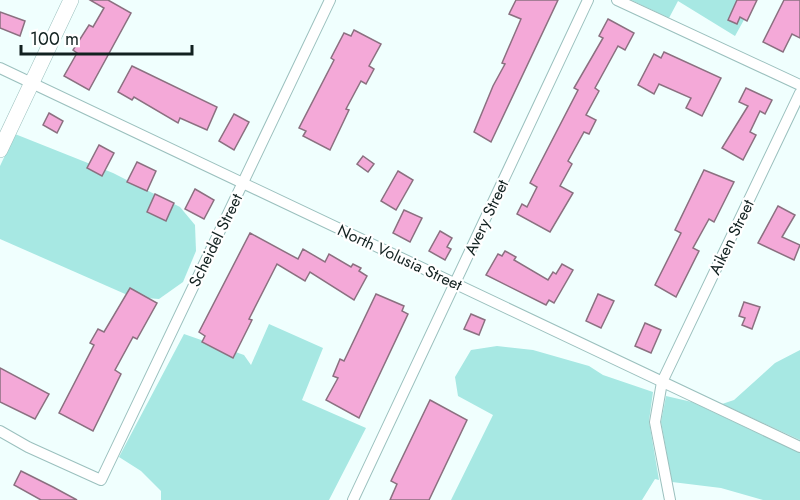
<svg xmlns="http://www.w3.org/2000/svg" width="800" height="500" viewBox="0 0 800 500" font-family="Jost,sans-serif">
<style>
.green{fill:#a7e8e3}
.building{fill:#f4a9d8;stroke:#8b7080;stroke-width:1.5}
.lines{fill:none;stroke-linecap:round;stroke-linejoin:round}
.street-casing{stroke:#9bc0be;stroke-width:12}
.secondary-casing{stroke:#9bc0be;stroke-width:16}
.street{stroke:#fff;stroke-width:10}
.secondary{stroke:#fff;stroke-width:15}
.labels{text-anchor:middle;stroke-width:4.5;stroke-linejoin:round;paint-order:stroke}
.street-label{font-size:16px;fill:#122120;stroke:#fff}
</style>
<rect width="100%" height="100%" fill="#f0fffe"/>
<g class="green">
<polygon points="631,0 755,0 735,36 678,1 669,18"/>
<polygon points="15,134 113,173 180,207 195,225 196,251 183,282 159,299 132,297 0,239 0,166"/>
<polygon points="269,324 323,348 302,400 366,428 329,500 161,500 161,491 141,471 119,457 184,334 244,355 251,365"/>
<polygon points="497,346 533,350 589,366 603,375 653,392 649,421 659,480 655,479 642,500 451,500 493,415 458,396 455,377 471,350"/>
<polygon points="800,350 800,440 722,404 734,400 775,363"/>
<polygon points="666,396 692,402 800,453 800,500 763,500 721,488 672,482 661,422"/>
</g>
<g class="building">
<polygon points="90,0 108,0 131,13 89,90 64,76 77,53 73,50 89,25 93,27 104,8"/>
<polygon points="516,0 558,0 491,142 474,132 493,86 505,64 502,63 521,19 509,14"/>
<polygon points="737,0 757,0 747,21 740,17 737,24 728,20"/>
<polygon points="784,0 800,0 800,38 792,34 783,52 763,42"/>
<polygon points="0,12 25,21 20,36 0,28"/>
<polygon points="608,19 634,33 625,50 618,46 595,88 599,91 586,115 596,120 589,134 584,132 568,161 572,164 560,186 573,193 550,232 517,214 522,204 527,207 537,187 530,183 578,90 574,88 603,38 599,36"/>
<polygon points="354,30 381,44 369,66 374,69 366,84 361,81 346,109 349,110 330,150 303,136 306,131 299,128 334,60 331,58 344,33 351,36"/>
<polygon points="664,52 721,78 702,116 686,108 691,98 659,84 654,94 638,85 654,54 661,58"/>
<polygon points="132,66 217,107 207,130 180,118 178,123 134,97 132,100 118,92"/>
<polygon points="746,88 772,100 765,114 760,111 750,132 756,135 743,160 722,148 748,106 739,102"/>
<polygon points="49,113 63,121 57,133 43,125"/>
<polygon points="234,114 249,122 234,150 219,141"/>
<polygon points="99,145 114,153 102,176 87,168"/>
<polygon points="363,156 374,164 368,172 357,164"/>
<polygon points="137,162 156,171 147,191 127,182"/>
<polygon points="704,170 734,182 714,222 709,219 693,248 699,251 676,297 655,285 681,233 675,230"/>
<polygon points="398,171 413,180 396,210 381,201"/>
<polygon points="195,189 214,200 204,219 185,209"/>
<polygon points="155,194 174,203 166,221 147,212"/>
<polygon points="778,206 795,215 782,237 800,245 794,260 758,243"/>
<polygon points="404,210 422,218 410,242 393,233"/>
<polygon points="440,231 452,238 447,247 451,249 445,260 429,251"/>
<polygon points="250,233 298,259 303,249 325,262 329,254 351,267 353,264 361,268 359,271 367,276 354,300 310,272 305,281 277,264 249,319 252,320 233,358 202,342 205,336 199,332"/>
<polygon points="505,251 516,257 514,260 548,280 553,272 556,274 562,264 573,270 554,303 549,300 546,305 486,275 498,254 502,256"/>
<polygon points="130,288 157,303 137,339 133,337 115,370 121,374 93,431 59,413 94,345 90,343 98,329 104,332"/>
<polygon points="376,294 404,306 402,311 408,314 359,418 326,400 338,378 333,376 340,359 344,361"/>
<polygon points="598,294 614,301 601,328 586,321"/>
<polygon points="744,302 760,307 752,329 742,325 745,318 739,316"/>
<polygon points="471,314 485,320 479,335 464,329"/>
<polygon points="645,323 661,330 651,353 635,346"/>
<polygon points="0,368 49,394 35,419 0,402"/>
<polygon points="430,400 467,420 429,500 390,500 397,484 391,481"/>
<polygon points="21,471 53,487 77,500 41,500 14,485"/>
</g>
<g class="lines">
<defs>
<g id="street">
<polyline points="617,0 800,85"/>
<polyline points="0,68 800,447"/>
<polyline points="0,431 28,447 101,480 330,0"/>
<polyline points="353,500 588,0"/>
<polyline points="670,500 655,422 662,382 800,93"/>
</g>
<polyline id="secondary" points="0,150 71,0"/>
</defs>
<use href="#street" class="street-casing"/>
<use href="#secondary" class="secondary-casing"/>
<use href="#street" class="street"/>
<use href="#secondary" class="secondary"/>
</g>
<g class="labels">
<g class="street-label">
<text transform="translate(486 217) rotate(-65)" y="6">Avery Street</text>
<text transform="translate(731 237) rotate(-64)" y="6">Aiken Street</text>
<text transform="translate(215 240) rotate(-64)" y="6">Scheidel Street</text>
<text transform="translate(400 257) rotate(25)" y="6">North Volusia Street</text>
</g>
</g>
<path d="M21 45v9h171v-9" fill="none" stroke="#122120" stroke-width="3"/>
<text x="30" y="45" font-size="18" fill="#122120" stroke="#ffffff" stroke-width="4.5" paint-order="stroke">100 m</text>
</svg>
